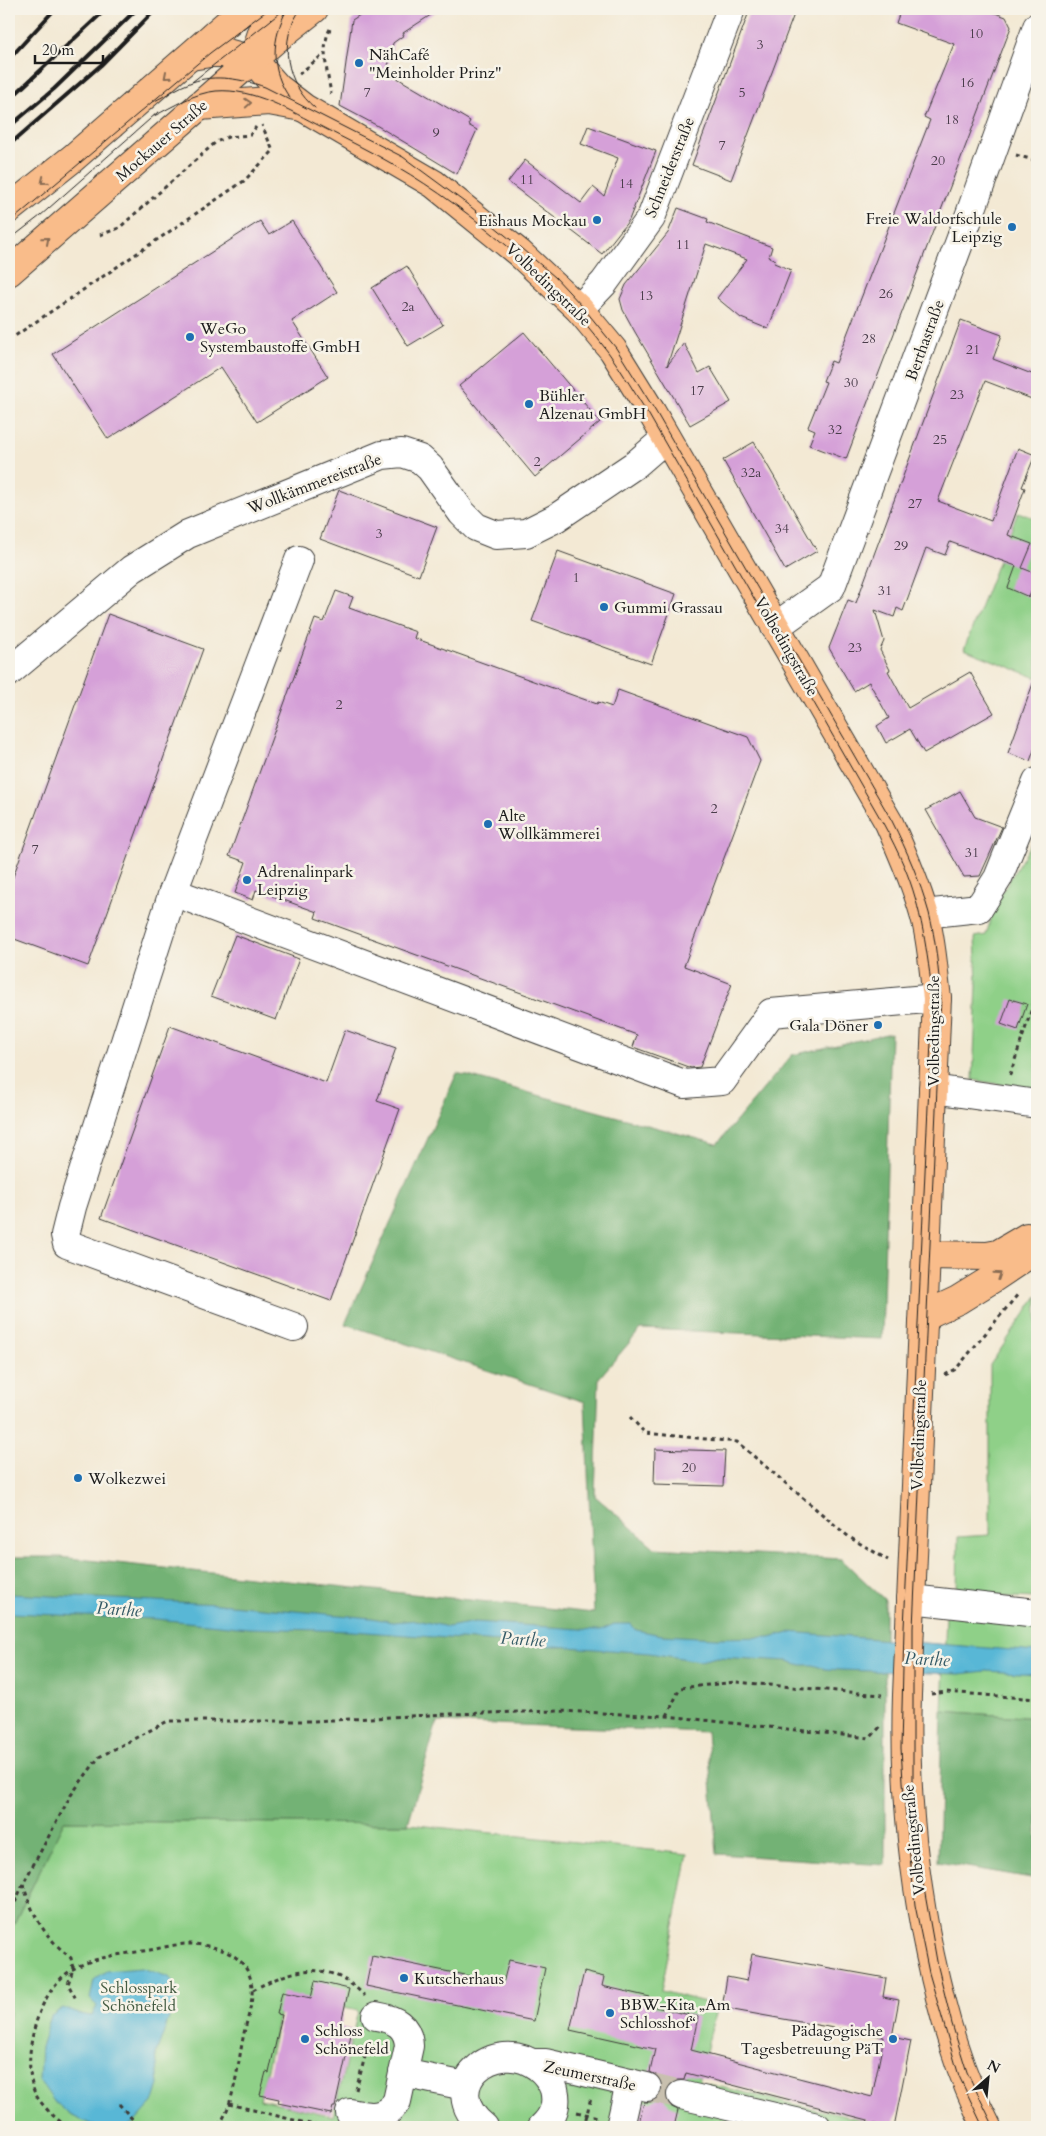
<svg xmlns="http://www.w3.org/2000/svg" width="1046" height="2136" viewBox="0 0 1046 2136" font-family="Cardo,serif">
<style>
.green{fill:#8fd088;stroke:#567652;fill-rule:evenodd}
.forest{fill:#73b274;stroke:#486748}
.water{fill:#58b7d6;stroke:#3a6a79}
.building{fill:#d5a0d8}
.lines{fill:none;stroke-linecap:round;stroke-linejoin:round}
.minor-tunnel{stroke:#c8c0af;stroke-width:28;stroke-dasharray:28 14;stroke-linecap:butt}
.minor-casing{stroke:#3c3b38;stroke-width:30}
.major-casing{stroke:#3c3b38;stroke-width:30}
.path{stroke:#3c3b38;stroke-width:3;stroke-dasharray:4 4;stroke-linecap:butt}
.minor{stroke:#fff;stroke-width:28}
.major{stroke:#f9bc8a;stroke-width:28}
.tram{stroke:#1c1c1c;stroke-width:1}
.rail{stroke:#1c1c1c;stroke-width:4}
.oneway{stroke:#8a6c53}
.poi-dot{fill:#1f6fb2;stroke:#f7f3e8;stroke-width:2}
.labels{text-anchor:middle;stroke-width:5;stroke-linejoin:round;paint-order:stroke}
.number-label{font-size:14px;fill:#4a3d4b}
.poi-label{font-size:16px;fill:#1c1c1c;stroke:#f7f3e8;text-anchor:start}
.street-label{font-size:16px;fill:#1c1c1c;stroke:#f7f3e8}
.park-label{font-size:16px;fill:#445b42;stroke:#f7f3e8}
.water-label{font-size:18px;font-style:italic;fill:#345a66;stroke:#f7f3e8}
</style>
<rect width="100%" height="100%" fill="#f7f3e8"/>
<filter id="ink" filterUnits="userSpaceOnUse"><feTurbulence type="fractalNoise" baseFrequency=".02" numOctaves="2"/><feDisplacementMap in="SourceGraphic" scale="10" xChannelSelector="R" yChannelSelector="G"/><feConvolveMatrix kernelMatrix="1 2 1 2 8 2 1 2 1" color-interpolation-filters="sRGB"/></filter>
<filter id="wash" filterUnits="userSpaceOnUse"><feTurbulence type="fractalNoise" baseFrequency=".0096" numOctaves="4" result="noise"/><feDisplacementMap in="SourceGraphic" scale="20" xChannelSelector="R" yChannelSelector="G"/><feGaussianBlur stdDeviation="1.12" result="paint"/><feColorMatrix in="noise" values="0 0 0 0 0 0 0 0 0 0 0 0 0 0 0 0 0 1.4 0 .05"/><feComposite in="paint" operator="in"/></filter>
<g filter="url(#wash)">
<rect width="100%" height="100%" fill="#f3e9d4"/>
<g class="green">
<polygon points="1018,512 1037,519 1037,678 964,649"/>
<polygon points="1037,819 1037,1090 973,1080 977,984 975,937 986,935 996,902 1035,838"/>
<polygon points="1037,1296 1037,1598 957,1595 958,1537 990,1535 990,1365"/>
<polygon points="946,1616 1037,1622 1037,1718 942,1711"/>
<path d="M 64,1821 L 408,1824 L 688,1854 L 661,1991 L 717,2005 L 699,2082 L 884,2125 L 883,2127 L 9,2127 L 9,1934 ZM 284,1994 L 358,2011 L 333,2116 L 260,2099 Z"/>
</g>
<g class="forest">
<polygon points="891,1033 882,1339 641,1329 599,1378 595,1496 655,1548 841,1559 885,1600 885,1865 717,1854 707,1732 437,1722 408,1824 64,1821 9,1934 9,1557 59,1557 594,1613 585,1402 345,1324 457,1073 717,1144 792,1055"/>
<polygon points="942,1711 1037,1718 1037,1879 938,1862"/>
</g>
<g class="water">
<polygon points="9,1594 219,1604 372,1618 393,1622 417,1620 448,1627 475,1622 595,1630 601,1630 614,1624 631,1624 636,1630 662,1635 717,1638 770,1637 789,1632 1037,1652 1037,1674 986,1671 959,1674 840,1670 825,1669 813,1665 801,1665 788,1661 717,1657 700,1661 649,1653 352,1631 248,1628 156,1619 9,1613"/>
<polygon points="142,1968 169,1977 179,1990 156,2054 159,2084 154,2101 135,2122 126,2127 97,2127 70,2115 53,2100 39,2080 41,2047 51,2016 63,2008 79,2014 92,2016 97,2006 90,1999 94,1980 106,1971"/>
</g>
<g id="blocks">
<g class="building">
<polygon points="369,9 440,9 403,33 404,35 393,43 387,72 470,121 468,125 477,130 457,174 376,125 340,106 352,20"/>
<polygon points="750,9 796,9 731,180 692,165"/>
<polygon points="901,9 984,9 1006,17 1011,27 846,459 809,445 815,430 808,427 826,382 823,381 831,361 836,363 930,120 924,117 954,44 896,23"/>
<polygon points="588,126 656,151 629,220 602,254 508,182 525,160 581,203 593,187 604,196 618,158 581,144"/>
<polygon points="678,208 708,219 707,222 772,247 769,257 776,260 774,263 791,270 768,329 741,318 717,298 747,259 706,244 667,366 684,343 699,373 710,367 731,402 690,425 635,332 623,310 620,299 626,285 668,233"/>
<polygon points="260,221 269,235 292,221 337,292 292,321 328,377 257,422 221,367 108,439 53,354"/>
<polygon points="407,266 443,325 408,346 372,288"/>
<polygon points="961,320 1002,335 993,359 1037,376 1037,401 985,381 938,501 991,521 1018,448 1035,455 1022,487 1025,488 1008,535 1032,544 1022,568 1037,574 1037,578 1029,597 1008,588 1016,566 950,542 945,555 926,548 903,611 897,608 894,617 875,610 884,641 880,650 890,670 888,671 908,708 970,672 994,713 924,753 910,729 886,743 877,726 889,718 869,682 854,691 829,648 848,600 856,603"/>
<polygon points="524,332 600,422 535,477 459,386"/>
<polygon points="754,442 817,551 785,570 723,460"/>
<polygon points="339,490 437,527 419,576 320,539"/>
<polygon points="558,551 676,594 651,664 532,621"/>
<polygon points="336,591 353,597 349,608 416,632 414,638 597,704 598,702 612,707 618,690 748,737 760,761 684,966 732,984 700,1067 691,1068 633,1047 637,1035 315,918 317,912 256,890 253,900 235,893 246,862 229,856 315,619 324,622"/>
<polygon points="108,614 203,649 88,966 9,937 9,888"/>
<polygon points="1035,678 1037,679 1037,742 1030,761 1008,753"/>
<polygon points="960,791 975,817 1002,827 980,876 964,877 926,810"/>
<polygon points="235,935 299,959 276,1020 211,996"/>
<polygon points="1010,999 1027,1004 1018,1030 1001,1024"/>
<polygon points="170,1026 326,1083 345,1030 396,1048 377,1101 400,1109 331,1301 101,1218"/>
<polygon points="655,1449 725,1451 723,1486 654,1484"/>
<polygon points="752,1954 886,1978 883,1997 899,2000 892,2037 911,2041 894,2127 867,2123 868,2120 686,2073 684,2080 677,2080 670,2084 666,2092 666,2100 670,2106 678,2110 674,2127 638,2127 644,2102 651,2102 658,2098 662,2090 662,2082 658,2076 650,2072 655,2049 570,2030 584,1972 604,1977 602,1986 650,1997 648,2005 698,2017 691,2050 872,2097 884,2037 722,2008 727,1977 747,1981"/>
<polygon points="372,1956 503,1983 509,1960 545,1968 534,2021 366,1986"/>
<polygon points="315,1981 349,1989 340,2027 352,2030 335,2107 333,2107 331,2114 278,2103 279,2099 260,2095 266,2072 269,2073 282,2015 277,2014 282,1992 311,1998"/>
</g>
</g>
</g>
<g filter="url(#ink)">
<use href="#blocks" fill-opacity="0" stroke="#3c3b38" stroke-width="1"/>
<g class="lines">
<polyline class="minor-tunnel" points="647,2087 681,2095"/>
<defs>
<g id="minor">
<polyline points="579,309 604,283 651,218 731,9"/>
<polyline points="299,560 173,892 684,1084 722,1081 771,1013 937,998"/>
<polyline points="775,627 831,587 970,214 1037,27"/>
<polyline points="9,672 132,569 188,534 382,455 402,453 420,459 430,468 462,513 476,527 496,535 526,533 556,518 636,464 666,438"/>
<polyline points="173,892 72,1207 65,1235 67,1244 294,1327"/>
<polyline points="924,914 979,908 998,878 1037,782"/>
<polyline points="933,1089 1037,1104"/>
<polyline points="911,1599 1037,1613"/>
<polyline points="533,2063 546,2063 647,2087"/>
<polyline points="403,2073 465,2086"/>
<polyline points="681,2095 817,2127"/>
<path d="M 350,2113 C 370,2117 385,2120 397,2101 L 409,2046 C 408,2025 394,2019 376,2016"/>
<path d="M 484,2127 C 434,2087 495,2034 538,2067 C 545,2072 551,2081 554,2089 C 558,2105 553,2117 542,2127"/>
<polyline points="620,2127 630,2083"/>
</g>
<g id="major">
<path d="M 191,56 L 210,53 L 227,53 L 253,60 L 278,88 L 304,108 L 434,184 L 519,253 L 579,309 L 613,350 L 652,413 L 889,823 C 902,852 915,882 924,913 C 932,941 933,969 937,998 L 907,1695 C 904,1784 912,1869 930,1955 C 943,2015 959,2073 987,2127"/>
<polyline points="254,57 270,9"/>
<polyline points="199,106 269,101 302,107"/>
<polyline points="9,209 73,158 244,9"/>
<polyline points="9,272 276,39 314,9"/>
<polyline points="926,1255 987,1256 998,1254 1027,1237"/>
<polyline points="923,1324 928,1314 958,1300 992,1279 1037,1249"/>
</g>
</defs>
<use href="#minor" class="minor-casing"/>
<use href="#major" class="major-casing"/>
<g class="path">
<path d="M 330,29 C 320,48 328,74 331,94"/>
<polyline points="299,74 325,53"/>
<polyline points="1016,155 1037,161"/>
<polyline points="100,235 119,228 216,142 228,137 250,135 256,127"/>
<polyline points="9,340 244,181 273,151 262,125"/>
<polyline points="1010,1075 1037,993"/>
<polyline points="945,1375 956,1369 1019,1293"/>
<polyline points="630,1417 645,1433 737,1442 849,1537 888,1560"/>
<polyline points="931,1694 946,1692 1037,1699"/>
<polyline points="667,1716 680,1688 736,1682 882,1695"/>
<path d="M 23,1884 C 34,1918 43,1935 71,1958 L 73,1969 L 68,1984 L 76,1999"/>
<polyline points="9,1917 23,1884 71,1795 99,1757 168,1721 312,1721 449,1714 559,1711 667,1716 870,1738 881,1726"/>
<path d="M 253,1990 C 295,1967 328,1959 365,1996"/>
<polyline points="356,2090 370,2038"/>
<polyline points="119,2104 135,2122 136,2127"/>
<polyline points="229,2104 318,2126"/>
<polyline points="577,2112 598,2117"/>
<path d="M 67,2127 C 55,2118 37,2102 33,2088 C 22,2051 39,1989 73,1969 C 96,1956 125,1954 150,1950 C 162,1948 175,1944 188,1944 C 207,1944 234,1950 245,1967 C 259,1987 249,2012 244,2033 C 238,2062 235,2103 218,2127"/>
<polyline points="443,2127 448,2122"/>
<polyline points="584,2127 591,2097"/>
</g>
<use href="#minor" class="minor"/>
<use href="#major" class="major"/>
<g class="tram">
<path d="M 287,9 C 272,38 269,70 290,98"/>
<path d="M 301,9 C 277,40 286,84 315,108"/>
<polyline points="192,82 285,9"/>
<path d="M 153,102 C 165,96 178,87 192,82 C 215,74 242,79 265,87 L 403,157 L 471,207 L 522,249 L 555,277 L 582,306 L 616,348 L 656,412 L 892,821 C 907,851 920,881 929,913 C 936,940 938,969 941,997 L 913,1628 L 913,1798 L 917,1849 L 938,1967 L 952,2024 L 967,2072 L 994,2127"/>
<path d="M 154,116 C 174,106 194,93 216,91 C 254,88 290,111 322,127 C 347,140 372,152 396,166 C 472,210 556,282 608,352 C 623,372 635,394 649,415 L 884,825 C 891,838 898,852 904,866 C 922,908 927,953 933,998 L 904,1628 L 901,1748 L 904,1798 L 915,1905 L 929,1973 L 959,2076 L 983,2127"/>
<polyline points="9,223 210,53 269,9"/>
<polyline points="9,240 40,216 158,112"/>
</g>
<g class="rail">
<polyline points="9,59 55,9"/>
<polyline points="9,100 106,9"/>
<polyline points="9,127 54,89 137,9"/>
<polyline points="9,145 101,65 156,9"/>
</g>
</g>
<defs><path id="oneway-chevron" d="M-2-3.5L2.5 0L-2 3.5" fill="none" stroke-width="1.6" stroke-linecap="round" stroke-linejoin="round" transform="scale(1.25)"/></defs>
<g class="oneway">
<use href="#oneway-chevron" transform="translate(167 76) rotate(139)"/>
<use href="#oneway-chevron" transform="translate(248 103) rotate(-4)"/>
<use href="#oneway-chevron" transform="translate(44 181) rotate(141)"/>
<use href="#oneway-chevron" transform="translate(46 240) rotate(-41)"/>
<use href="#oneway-chevron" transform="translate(998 1275) rotate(-34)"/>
</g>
</g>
<g class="poi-dot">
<circle cx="359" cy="63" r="5"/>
<circle cx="597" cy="220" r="5"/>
<circle cx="1012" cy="227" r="5"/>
<circle cx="190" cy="337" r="5"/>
<circle cx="529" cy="404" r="5"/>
<circle cx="604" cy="607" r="5"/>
<circle cx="488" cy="824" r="5"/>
<circle cx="247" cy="880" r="5"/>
<circle cx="878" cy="1025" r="5"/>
<circle cx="78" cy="1478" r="5"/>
<circle cx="404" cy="1978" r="5"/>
<circle cx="610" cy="2013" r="5"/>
<circle cx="305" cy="2039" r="5"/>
<circle cx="893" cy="2039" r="5"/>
</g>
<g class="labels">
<g class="number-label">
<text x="976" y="38">10</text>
<text x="760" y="49">3</text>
<text x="967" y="87">16</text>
<text x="367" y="97">7</text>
<text x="742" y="97">5</text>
<text x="952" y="124">18</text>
<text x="436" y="137">9</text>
<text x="722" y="150">7</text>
<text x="938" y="165">20</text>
<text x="527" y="184">11</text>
<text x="626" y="188">14</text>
<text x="683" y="249">11</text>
<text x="886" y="298">26</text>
<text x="646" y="300">13</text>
<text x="408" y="311">2a</text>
<text x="869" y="343">28</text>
<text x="973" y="354">21</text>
<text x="851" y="387">30</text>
<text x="697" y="395">17</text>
<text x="957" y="399">23</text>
<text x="835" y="434">32</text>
<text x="940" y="444">25</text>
<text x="537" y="466">2</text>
<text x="751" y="477">32a</text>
<text x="915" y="508">27</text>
<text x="782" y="533">34</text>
<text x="379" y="538">3</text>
<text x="901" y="550">29</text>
<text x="576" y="582">1</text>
<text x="885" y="595">31</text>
<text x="855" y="652">23</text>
<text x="339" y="709">2</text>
<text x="714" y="813">2</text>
<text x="35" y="854">7</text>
<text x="972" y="857">31</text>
<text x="689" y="1472">20</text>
</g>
<g class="poi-label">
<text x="369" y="60">NähCafé<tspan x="369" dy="18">"Meinholder Prinz"</tspan></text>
<text x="1002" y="224" text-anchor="end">Freie Waldorfschule<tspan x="1002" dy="18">Leipzig</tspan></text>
<text x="587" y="226" text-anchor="end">Eishaus Mockau</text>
<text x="200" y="334">WeGo<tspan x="200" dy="18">Systembaustoffe GmbH</tspan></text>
<text x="539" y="401">Bühler<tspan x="539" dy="18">Alzenau GmbH</tspan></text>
<text x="614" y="613">Gummi Grassau</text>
<text x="498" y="821">Alte<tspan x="498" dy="18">Wollkämmerei</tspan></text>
<text x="257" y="877">Adrenalinpark<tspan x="257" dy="18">Leipzig</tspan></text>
<text x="868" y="1031" text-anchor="end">Gala Döner</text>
<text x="88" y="1484">Wolkezwei</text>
<text x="414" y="1984">Kutscherhaus</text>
<text x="620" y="2010">BBW-Kita „Am<tspan x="620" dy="18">Schlosshof“</tspan></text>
<text x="315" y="2036">Schloss<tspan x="315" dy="18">Schönefeld</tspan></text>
<text x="883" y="2036" text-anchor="end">Pädagogische<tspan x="883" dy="18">Tagesbetreuung PäT</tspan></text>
</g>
<g class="street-label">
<text transform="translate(161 140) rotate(-41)" y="6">Mockauer Straße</text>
<text transform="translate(669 167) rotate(-68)" y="6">Schneiderstraße</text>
<text transform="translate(549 284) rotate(44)" y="6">Volbedingstraße</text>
<text transform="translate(924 340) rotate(-70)" y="6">Berthastraße</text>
<text transform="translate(314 483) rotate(-21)" y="6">Wollkämmereistraße</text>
<text transform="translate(787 646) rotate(60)" y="6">Volbedingstraße</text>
<text transform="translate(933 1031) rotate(-90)" y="6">Volbedingstraße</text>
<text transform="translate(918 1435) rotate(-88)" y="6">Volbedingstraße</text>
<text transform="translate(913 1840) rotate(-96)" y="6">Volbedingstraße</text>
<text transform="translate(590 2075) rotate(12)" y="6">Zeumerstraße</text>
</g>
<g class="park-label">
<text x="139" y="1993">Schlosspark<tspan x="139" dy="18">Schönefeld</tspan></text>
</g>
<g class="water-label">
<text transform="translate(119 1609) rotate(4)" y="6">Parthe</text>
<text transform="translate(523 1639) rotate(4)" y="6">Parthe</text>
<text transform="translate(927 1659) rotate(3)" y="6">Parthe</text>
</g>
</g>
<rect width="1046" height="2136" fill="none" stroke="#f7f3e8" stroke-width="30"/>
<g transform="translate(988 2078) rotate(27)" stroke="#f7f3e8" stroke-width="4" paint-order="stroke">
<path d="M0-4L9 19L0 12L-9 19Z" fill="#1c1c1c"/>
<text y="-8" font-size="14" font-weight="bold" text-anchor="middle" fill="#1c1c1c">N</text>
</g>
<path d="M35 55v8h68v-8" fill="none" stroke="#1c1c1c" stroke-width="2.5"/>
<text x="42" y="55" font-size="15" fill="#1c1c1c" stroke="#f7f3e8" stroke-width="4" paint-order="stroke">20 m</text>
</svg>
